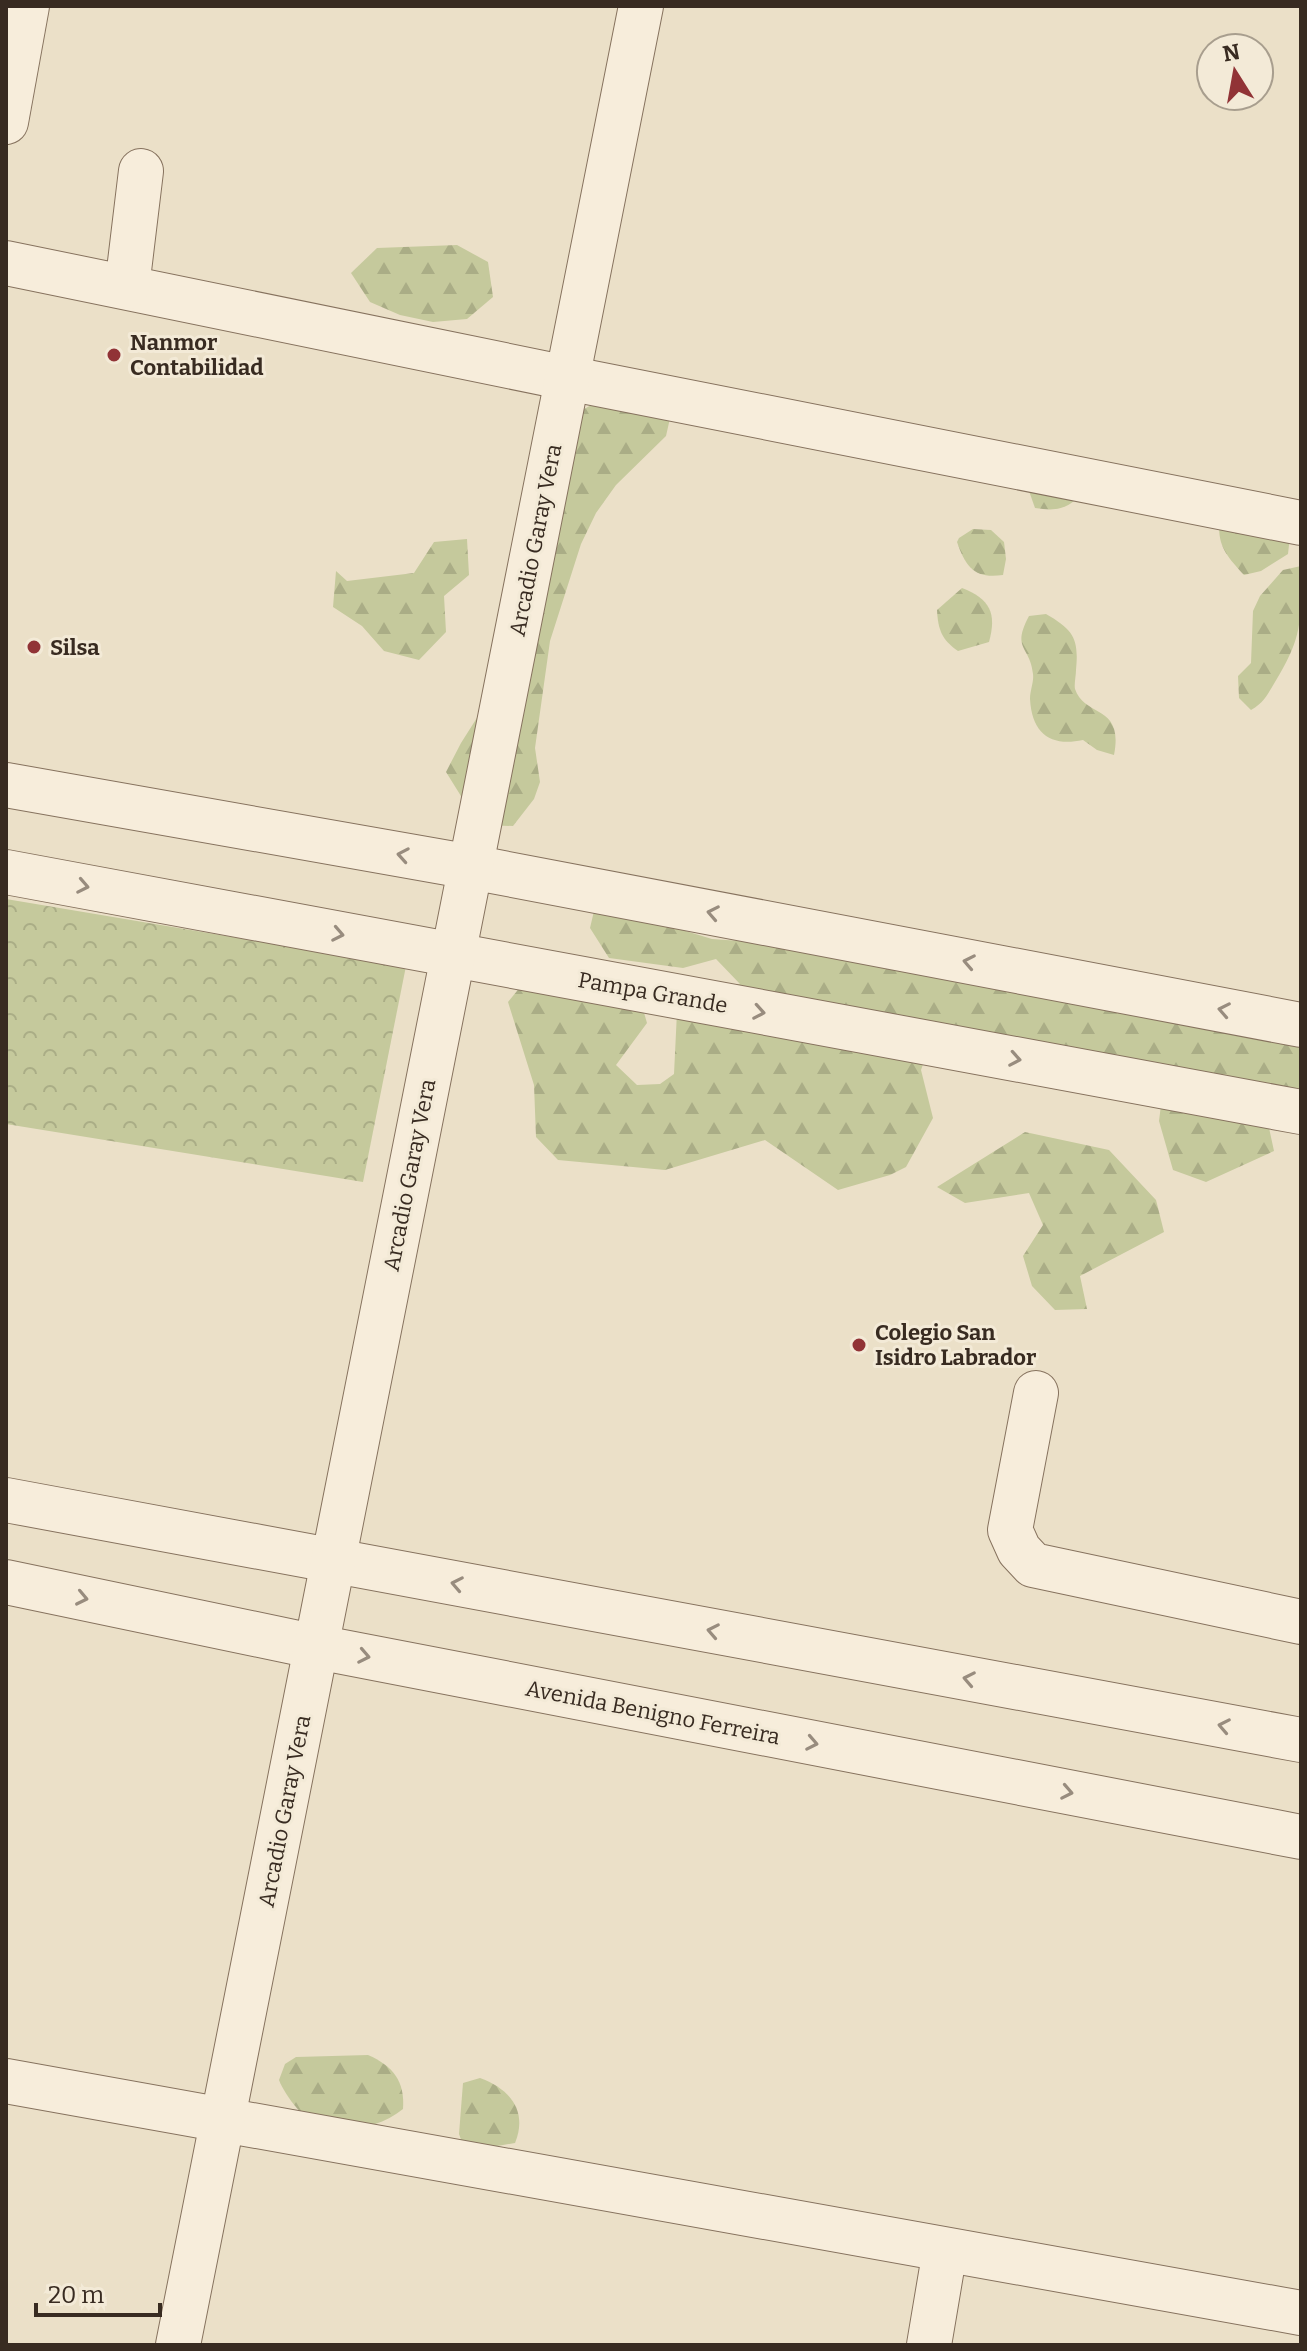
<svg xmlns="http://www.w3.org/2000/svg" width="1307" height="2351" viewBox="0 0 1307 2351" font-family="Bitter,serif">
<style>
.forest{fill:url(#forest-firs)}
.park{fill:url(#park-crowns)}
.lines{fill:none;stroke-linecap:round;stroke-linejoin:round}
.minor-casing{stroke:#86725e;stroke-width:46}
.minor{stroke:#f7eddb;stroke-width:44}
.oneway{stroke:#988c7e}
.poi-dot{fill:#913336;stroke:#f3ead7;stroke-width:3}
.labels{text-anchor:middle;stroke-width:6;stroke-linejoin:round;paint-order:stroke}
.poi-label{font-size:22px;font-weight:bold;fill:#382b21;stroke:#f3ead7;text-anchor:start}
.street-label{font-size:22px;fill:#382b21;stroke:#f3ead7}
</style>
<defs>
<pattern id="forest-firs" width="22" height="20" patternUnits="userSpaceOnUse" patternTransform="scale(2)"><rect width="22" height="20" fill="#c5c99c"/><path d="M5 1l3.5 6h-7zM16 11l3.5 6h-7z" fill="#aaad86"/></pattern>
<pattern id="park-crowns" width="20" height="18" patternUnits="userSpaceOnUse" patternTransform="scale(2)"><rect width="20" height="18" fill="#c5c99c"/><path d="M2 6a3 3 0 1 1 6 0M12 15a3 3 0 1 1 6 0" fill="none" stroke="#aaad86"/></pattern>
</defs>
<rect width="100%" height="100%" fill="#ebe0c8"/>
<g class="forest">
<polygon points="457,245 488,262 493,297 467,319 433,322 400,315 370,302 351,273 377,248"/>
<polygon points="607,396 673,405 666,436 616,485 596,513 581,544 550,641 535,748 540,782 534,799 513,826 479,825 446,772 461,743 480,713 572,416"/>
<path d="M 1029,491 L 1080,496 C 1065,510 1055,511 1035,508 Z"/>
<path d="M 1220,516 L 1290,536 L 1288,554 L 1261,571 L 1244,575 C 1226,555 1216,545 1220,516 Z"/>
<path d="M 973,529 L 991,530 L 1004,542 L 1006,559 L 1003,575 C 975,579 966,568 957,542 L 959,538 Z"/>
<polygon points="467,539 469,575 444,596 446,632 419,660 384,651 362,626 333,607 336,571 347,581 414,573 434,542"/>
<path d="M 1301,566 C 1301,618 1304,635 1275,682 C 1267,695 1265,702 1251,710 L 1239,698 L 1238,676 L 1251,663 L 1253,611 L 1260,596 L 1283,570 Z"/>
<path d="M 962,588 C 990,599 997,613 989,642 L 958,651 C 942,640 938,630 937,610 Z"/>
<path d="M 1046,614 C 1074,630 1079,639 1076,670 C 1076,676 1074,684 1075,689 C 1085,718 1124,704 1114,755 L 1097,750 L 1083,740 C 1051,747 1032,734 1030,699 C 1030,690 1034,682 1033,674 C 1030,645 1011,650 1029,616 Z"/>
<polygon points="610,908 712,939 946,956 1301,1033 1301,1096 1260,1086 1274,1151 1206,1182 1173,1170 1159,1121 1163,1089 932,1039 921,1070 933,1118 906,1167 890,1175 838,1190 765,1140 665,1170 558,1160 536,1137 534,1085 508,1002 530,975 638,992 647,1023 616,1065 637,1085 660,1084 674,1074 678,991 740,984 716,959 683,968 609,958 590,928 594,911"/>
<polygon points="1025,1132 1109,1150 1156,1200 1164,1232 1080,1276 1087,1309 1055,1310 1032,1286 1023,1256 1043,1225 1029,1193 965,1203 937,1187"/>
<path d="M 368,2055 C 393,2066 405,2081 403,2109 C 382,2126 353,2132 326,2128 C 307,2125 285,2096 279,2080 L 285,2064 L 296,2057 Z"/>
<path d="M 480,2078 C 510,2089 528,2111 515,2143 L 480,2149 L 463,2145 L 459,2134 L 463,2083 Z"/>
</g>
<polygon class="park" points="6,899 406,966 363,1182 6,1124"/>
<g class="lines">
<defs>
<g id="minor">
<polyline points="6,122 27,6"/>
<polyline points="6,263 567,378 1301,523"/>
<polyline points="127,287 141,171"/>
<polyline points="6,785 471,867 1301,1025"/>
<polyline points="6,872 1301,1112"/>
<polyline points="1036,1393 1010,1530 1019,1550 1033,1565 1301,1622"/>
<polyline points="6,1500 1301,1740"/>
<polyline points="6,1582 317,1647 1301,1837"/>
<polyline points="6,2081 1301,2313"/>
<polyline points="178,2345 641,6"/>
<polyline points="929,2345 945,2250"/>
</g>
</defs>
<use href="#minor" class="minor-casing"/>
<use href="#minor" class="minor"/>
</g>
<defs><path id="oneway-chevron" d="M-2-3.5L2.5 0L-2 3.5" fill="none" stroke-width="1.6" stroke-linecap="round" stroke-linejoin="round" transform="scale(2)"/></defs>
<g class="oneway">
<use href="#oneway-chevron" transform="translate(403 855) rotate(-170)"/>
<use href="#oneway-chevron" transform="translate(83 886) rotate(11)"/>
<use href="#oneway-chevron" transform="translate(713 913) rotate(-169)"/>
<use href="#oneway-chevron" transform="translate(338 934) rotate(11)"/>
<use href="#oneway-chevron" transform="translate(969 962) rotate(-169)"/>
<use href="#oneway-chevron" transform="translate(1224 1010) rotate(-169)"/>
<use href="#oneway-chevron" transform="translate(759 1012) rotate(10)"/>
<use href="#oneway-chevron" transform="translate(1015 1059) rotate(10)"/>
<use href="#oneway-chevron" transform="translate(457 1584) rotate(-169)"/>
<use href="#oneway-chevron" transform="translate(82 1598) rotate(12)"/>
<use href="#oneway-chevron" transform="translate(713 1631) rotate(-169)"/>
<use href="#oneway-chevron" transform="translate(364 1656) rotate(11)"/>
<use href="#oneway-chevron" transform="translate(969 1679) rotate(-169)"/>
<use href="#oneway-chevron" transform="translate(1224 1726) rotate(-169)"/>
<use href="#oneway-chevron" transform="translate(812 1743) rotate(11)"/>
<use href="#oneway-chevron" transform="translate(1067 1792) rotate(11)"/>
</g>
<g class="poi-dot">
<circle cx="114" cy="355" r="8"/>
<circle cx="34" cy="647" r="8"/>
<circle cx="859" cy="1345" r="8"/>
</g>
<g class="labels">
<g class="poi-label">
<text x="130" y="350">Nanmor<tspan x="130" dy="25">Contabilidad</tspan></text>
<text x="50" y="655">Silsa</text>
<text x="875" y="1340">Colegio San<tspan x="875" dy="25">Isidro Labrador</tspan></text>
</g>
<g class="street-label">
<text transform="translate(535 540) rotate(-79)" y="8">Arcadio Garay Vera</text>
<text transform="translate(653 992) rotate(10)" y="8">Pampa Grande</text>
<text transform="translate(409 1175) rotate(-79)" y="8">Arcadio Garay Vera</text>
<text transform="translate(653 1712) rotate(11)" y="8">Avenida Benigno Ferreira</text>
<text transform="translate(284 1811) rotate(-79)" y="8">Arcadio Garay Vera</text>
</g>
</g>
<rect width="1307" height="2351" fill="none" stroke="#382b21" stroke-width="16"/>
<g transform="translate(1235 72) rotate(349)"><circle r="38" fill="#f3ead7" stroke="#a89e8e" stroke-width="2"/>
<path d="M0-6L14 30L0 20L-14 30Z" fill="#913336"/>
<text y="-12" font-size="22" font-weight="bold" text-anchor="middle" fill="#382b21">N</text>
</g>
<path d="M36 2303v12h124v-12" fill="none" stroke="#382b21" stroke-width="4"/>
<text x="48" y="2303" font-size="24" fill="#382b21" stroke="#f3ead7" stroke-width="6" paint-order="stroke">20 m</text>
</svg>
